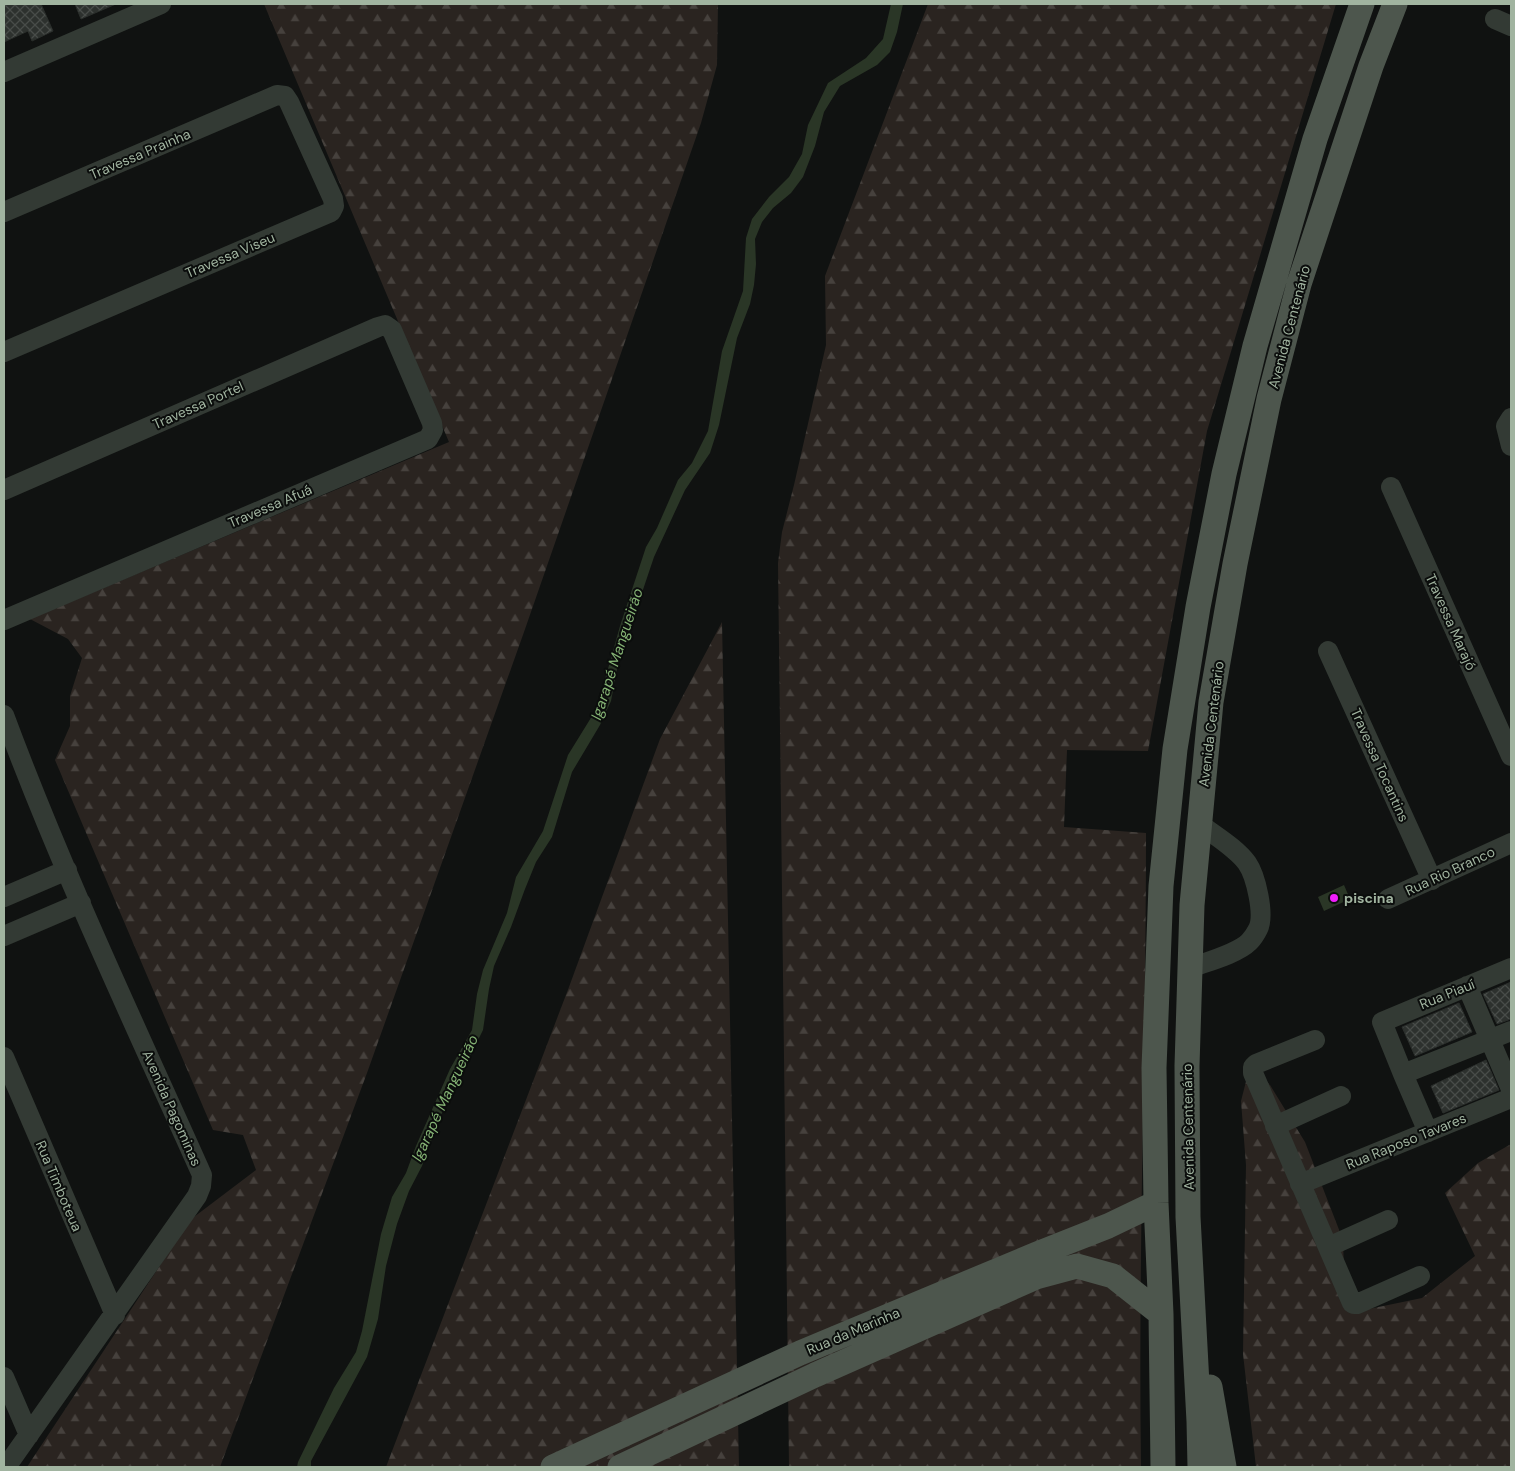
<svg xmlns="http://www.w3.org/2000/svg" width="1515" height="1471" font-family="'DM Sans',sans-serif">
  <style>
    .forest { fill: url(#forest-firs) }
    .water { fill: #2a3626 }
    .building { fill: url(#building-cross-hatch); stroke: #2a2e2b }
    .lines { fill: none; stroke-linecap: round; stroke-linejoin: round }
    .minor { stroke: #333a34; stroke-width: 20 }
    .major { stroke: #4d564d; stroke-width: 25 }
    .poi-dot { fill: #f01efc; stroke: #0b0d0c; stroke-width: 2 }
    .labels { text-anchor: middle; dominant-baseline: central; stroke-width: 4; stroke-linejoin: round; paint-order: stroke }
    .street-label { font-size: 14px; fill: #a1b4a0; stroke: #0b0d0c }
    .poi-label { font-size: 14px; font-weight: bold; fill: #a1b4a0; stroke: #0b0d0c; text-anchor: start }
    .water-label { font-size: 15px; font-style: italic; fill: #84b274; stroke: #0b0d0c }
  </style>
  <defs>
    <pattern id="forest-firs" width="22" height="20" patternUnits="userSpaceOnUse" patternTransform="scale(1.25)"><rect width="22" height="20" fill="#2a2420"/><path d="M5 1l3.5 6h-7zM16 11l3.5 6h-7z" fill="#46413d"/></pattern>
    <pattern id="building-cross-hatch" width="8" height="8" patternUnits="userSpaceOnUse" patternTransform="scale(1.25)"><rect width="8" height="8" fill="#2d312e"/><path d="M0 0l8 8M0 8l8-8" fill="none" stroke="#484c49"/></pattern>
  </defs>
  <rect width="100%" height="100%" fill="#101211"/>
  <path class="forest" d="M264,4h454l-1,61 -16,58 -177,509 -157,441 -147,394h-193l163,-247 66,-50 -13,-35 -30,-5 -158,-370 15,-34v-30l12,-38 -14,-19 -38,-20 419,-177z
    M928,4h408l-129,427 -59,320 -81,-1 -3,77 82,6c0,211 -8,423 -5,634h-352l-11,-904 4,-31 12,-47 32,-140 -1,-69z
    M722,622l17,845h-353l183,-480 91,-248z
    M1250,1066l20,19 35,57 38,98 1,31 20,39 58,-12 53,-42 -30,-63 33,-30 33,-19v323h-255l-13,-113 3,-189 -5,-64z"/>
  <path class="water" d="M891,4h12l-6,28 -7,20 -13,13 -37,21 -16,26 -9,34 -12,31 -12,16 -18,15 -11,14 -7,17 1,25 -2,21 -4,19 -13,34 -18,87 -9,28 -25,37 -31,67 -36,107 -7,37 -11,24 -28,47 -20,65 -16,25 -11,27 -14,38 -17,39 -5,23 -6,41 -44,89 -17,47 -13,25 -12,33 -11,42 -8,53 -11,38 -56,104v6h-14l1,-5 36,-74 22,-36 6,-21 19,-97 11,-37 14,-24 10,-27 34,-77 22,-39 5,-36 6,-24 24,-57 9,-36 27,-46 25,-76 29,-47 23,-82 26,-79 11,-19 21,-48 14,-17 16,-32 14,-80 21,-60 3,-53 6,-19 17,-22 20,-20 13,-23 6,-29 20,-42 38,-25 17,-19z
    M1344,885l6,14 -26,12 -6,-14z"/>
  <path class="building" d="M4,4h37l12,27 -21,10 -4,-10 -24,11z
    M75,4h41l-35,15z
    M1511,982v37l-14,5 -14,-30z
    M1459,1003l13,29 -57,24 -13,-29z
    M1486,1060l13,30 -56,23 -12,-27z"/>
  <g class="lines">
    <path class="minor" d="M1495,19l16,7
      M4,72l157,-68
      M4,212l273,-117 8,1 4,6 44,97 1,7 -3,6 -327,140
      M1511,418l-5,8 5,20
      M1391,487l120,269
      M4,490l374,-163 7,-2 7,5 40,93 1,7 -5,9 -424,181
      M1328,651l104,229
      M4,715c58,156 130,308 198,460l-1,11 -4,10 -191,271
      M4,897l63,-27
      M1388,899l123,-56
      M4,936l77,-33
      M1190,968c16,-6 47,-14 59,-26 3,-3 7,-9 9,-13 7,-14 -2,-53 -11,-66 -12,-16 -32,-27 -47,-39
      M1467,986l44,103
      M1315,1040l-59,24 -3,3v6l99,230 2,1h3l63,-28
      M4,1057l111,258
      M1403,1074l108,-43
      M1275,1126l66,-30
      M1428,1132l-25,-58 -21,-52 129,-54
      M1300,1184l211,-86
      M1328,1247l60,-27
      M4,1377l25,58"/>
    <path class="major" d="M1210,1387l14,80
      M553,1467l247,-114 237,-99 71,-28 48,-23
      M620,1467l195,-92 221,-98 41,-11 36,10 48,38
      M1163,1467l-2,-153 -5,-111 -2,-135 7,-182 14,-137 23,-142 26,-133 31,-128 60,-207 47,-135
      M1200,1467l-1,-46 -11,-204 -1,-151 5,-161 19,-203 24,-138 34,-165 30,-115 72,-218 24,-62"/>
  </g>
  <circle class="poi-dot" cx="1334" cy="898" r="5"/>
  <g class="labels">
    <g class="street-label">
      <text transform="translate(140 154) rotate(-23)">Travessa Prainha</text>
      <text transform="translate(230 255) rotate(-23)">Travessa Viseu</text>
      <text transform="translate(1289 327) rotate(-75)">Avenida Centenário</text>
      <text transform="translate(198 405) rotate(-24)">Travessa Portel</text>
      <text transform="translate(270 506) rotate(-23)">Travessa Afuá</text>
      <text transform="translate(1451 622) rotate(66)">Travessa Marajó</text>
      <text transform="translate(1211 724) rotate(-83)">Avenida Centenário</text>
      <text transform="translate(1380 765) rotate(66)">Travessa Tocantins</text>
      <text transform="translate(1450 871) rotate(-25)">Rua Rio Branco</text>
      <text transform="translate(1447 994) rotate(-22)">Rua Piauí</text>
      <text transform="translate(172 1108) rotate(66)">Avenida Pagominas</text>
      <text transform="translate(1188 1127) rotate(-91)">Avenida Centenário</text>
      <text transform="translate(1406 1141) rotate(-22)">Rua Raposo Tavares</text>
      <text transform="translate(59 1186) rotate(67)">Rua Timboteua</text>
      <text transform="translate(853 1331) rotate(-23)">Rua da Marinha</text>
    </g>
    <g class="poi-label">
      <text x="1344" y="898">piscina</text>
    </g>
    <g class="water-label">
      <text transform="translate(617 654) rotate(-72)">Igarapé Mangueirão</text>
      <text transform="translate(445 1098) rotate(-65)">Igarapé Mangueirão</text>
    </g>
  </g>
  <rect width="1515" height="1471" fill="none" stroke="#a1b4a0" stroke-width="10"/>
</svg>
